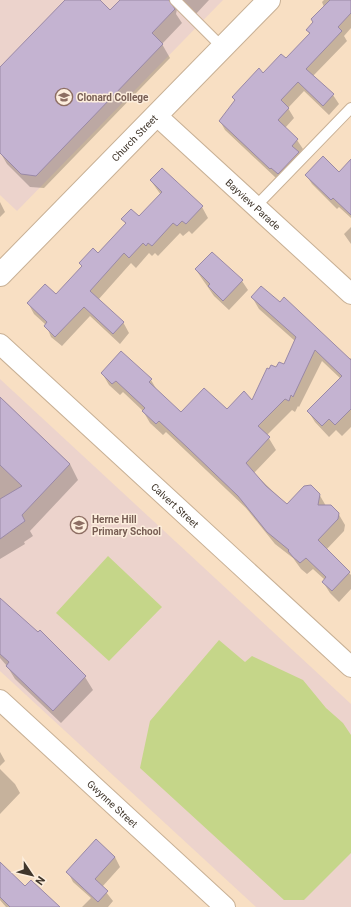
<svg xmlns="http://www.w3.org/2000/svg" width="351" height="907" font-family="Roboto,sans-serif">
  <style>
    .education { fill: #ecd3cc }
    .green { fill: #c5d689 }
    .shadow { fill: #0003 }
    .building { fill: #c4b3d1; stroke: #9a89a6 }
    .lines { fill: none; stroke-linecap: round; stroke-linejoin: round }
    .lane-casing { stroke: #c8b095; stroke-width: 12 }
    .street-casing { stroke: #c8b095; stroke-width: 22 }
    .secondary-casing { stroke: #c8b095; stroke-width: 24 }
    .lane { stroke: #fff; stroke-width: 10 }
    .street { stroke: #fff; stroke-width: 20 }
    .secondary { stroke: #fff; stroke-width: 22 }
    .labels { text-anchor: middle; dominant-baseline: central; stroke-width: 3; stroke-linejoin: round; paint-order: stroke }
    .education-label { font-size: 10px; font-weight: bold; fill: #785e54; stroke: #fdeedd; text-anchor: start }
    .street-label { font-size: 10px; fill: #40362b; stroke: #fdeedd }
  </style>
  <rect width="100%" height="100%" fill="#f8dfc3"/>
  <path class="education" d="M0,0h223l-206,211 -17,-16z
    M0,379l351,325v203h-95l-256,-236z"/>
  <path class="green" d="M108,556l54,51 -53,54 -53,-48z
    M219,640l26,22 7,-6 51,24 23,28 17,15 8,12v118l-47,47h-20l-144,-132 10,-47z"/>
  <path class="shadow" d="M67,0h32l11,11 11,-11h88l-14,15 -18,-6 -1,5 6,9 -20,21 8,14 -126,130 -14,-1 -23,-23 -7,-12v-84z
    M324,0h27v28l-7,8 3,5 -34,35 20,19 6,9 -10,11 -25,-24 -16,17 6,10 -9,10 12,12 6,9 -4,5 5,8 -20,21 -7,-6 -1,1 -51,-48 -5,-9 15,-19 -2,-5 31,-23 22,-14 24,-25 -3,-5 17,-23 -2,-5z
    M162,169l40,38 6,11 -16,16 -3,-3 -6,5 -3,-3 -22,23 -3,-3 -3,3 -3,-3 -13,15 -5,-5 -33,37 25,22 6,11 -9,11 -30,-28 -28,30 -11,-9 -5,-12 -12,-11 -6,-11 28,-8 70,-70 -3,-6 16,-1 22,-23 -10,-14z
    M351,170v48l-12,-11 -2,2 -25,-25 -6,-9 33,-2z
    M0,202l5,10 -5,5z
    M351,227v17l-7,-10z
    M196,270l46,11 6,9 -19,20 -15,-14z
    M252,297l97,62 2,-1v69l-9,9 -6,-6 -7,7 -14,-15 -7,-11 33,-32 -19,-18 -23,46 -1,-1 -3,6 -3,-2 -25,25 9,15 -22,23 33,32 32,-11 7,12 12,7 7,12 -1,6 -18,19 25,25v14l-12,13 -9,-9 -7,-11 2,-2 -12,-11 -6,5 -6,-5 -8,-11 -18,-14 -29,-36 -80,-76 -3,3 -13,-12 -7,-12 -20,-19 -3,3 -11,-10 -7,-12 49,7 7,12 23,21 46,-2 25,-10 25,-32 7,-4 11,-24 -36,-32z
    M0,397l70,67 8,16 -48,51 3,5 -9,6 1,2 -25,15z
    M0,600l38,33 2,-1 45,45 8,13 -32,33 -46,-44 -8,-13 -7,-8z
    M0,752l5,9 -5,5z
    M0,769l15,15 5,9 -20,21z
    M96,840l19,17 5,10 -18,20 11,14 -5,6h-26l9,-9 -18,-16 -5,-10z
    M0,862l25,26 34,19h-53l-6,-7z"/>
  <path class="building" d="M65,0h35l10,10 10,-10h49l6,9 -23,24 11,11 -127,132 -15,-2 -21,-21v-86z
    M330,0h21v13l-13,14 4,4 -36,38 28,25 -11,12 -25,-24 -17,18 8,8 -11,12 20,19 -6,7 7,6 -21,22 -7,-6 -1,1 -51,-48 16,-21 -3,-3 27,-29 4,5 18,-19 5,4 24,-25 -4,-3 7,-8 -2,-3z
    M323,156l16,16 12,-13v56l-18,-17 -2,2 -26,-25z
    M162,168l41,38 -17,18 -4,-3 -5,5 -4,-3 -21,23 -4,-3 -2,3 -3,-3 -14,15 -5,-5 -34,38 34,31 -11,12 -29,-27 -29,30 -11,-11 3,-4 -20,-19 18,-19 11,10 26,-28 -3,-3 14,-15 5,5 28,-30 -5,-4 10,-10 8,7 23,-24 -12,-12z
    M212,252l31,28 -20,21 -15,-15 2,-2 -15,-15z
    M261,286l19,16 4,-5 67,63v49l-16,16 -6,-6 -7,7 -15,-15 35,-35 -27,-26 -22,47 -2,-2 -2,6 -4,-2 -27,27 12,11 -24,26 20,23 21,18 17,-18 7,-1 9,9 -2,11h13l8,8 -1,6 -20,21 32,32 -18,19 -10,-9 4,-5 -20,-19 -6,5 -7,-6 -5,-6 1,-1 -22,-18 -29,-36 -50,-48 -29,-27 -3,3 -14,-13 3,-3 -29,-27 -4,3 -11,-11 20,-22 31,28 -3,3 32,30 23,-24 23,21 17,-18 8,9 15,-32 2,1 2,-4 5,2 3,-5 5,2 12,-27 -45,-40z
    M0,397l70,67 -48,51 3,6 -25,18v-40l22,-13 -22,-21z
    M0,598l38,34 2,-2 46,46 -33,35 -47,-45 3,-4 -9,-8z
    M96,839l19,18 -20,22 13,12 -10,11 -32,-30z
    M0,862l25,24 6,-6 29,27h-50l-10,-10z"/>
  <g class="lines">
    <defs>
      <path id="lane" d="M175,0l47,47
        M256,206l95,-98"/>
      <g id="street">
        <path id="s1" d="M156,115l195,179"/>
        <path id="s2" d="M0,344l351,323"/>
        <path id="s3" d="M0,700l225,207"/>
      </g>
      <g id="secondary">
        <path id="s4" d="M0,275l269,-275"/>
      </g>
    </defs>
    <use href="#lane" class="lane-casing"/>
    <use href="#street" class="street-casing"/>
    <use href="#secondary" class="secondary-casing"/>
    <use href="#lane" class="lane"/>
    <use href="#street" class="street"/>
    <use href="#secondary" class="secondary"/>
  </g>
  <defs>
    <symbol id="school-ring" viewBox="-11 -11 22 22"><circle r="9.5" fill="#fdeedd" stroke="#8d6e63" stroke-width="1.5"/><path d="M0-5L7-2L0 1L-7-2ZM-4 1L0 2.5L4 1V4Q0 6-4 4Z" fill="#8d6e63"/></symbol>
  </defs>
  <g fill-rule="evenodd">
    <use href="#school-ring" x="54" y="87" width="20" height="20"/>
    <use href="#school-ring" x="69" y="515" width="20" height="20"/>
  </g>
  <g class="labels">
    <g class="education-label">
      <text x="77" y="97">Clonard College</text>
      <text x="92" y="519">Herne Hill<tspan x="92" dy="12">Primary School</tspan></text>
    </g>
    <g class="street-label">
      <text stroke="none"><textPath href="#s4" startOffset="192">Church Street</textPath></text>
      <text stroke="none"><textPath href="#s1" startOffset="132">Bayview Parade</textPath></text>
      <text stroke="none"><textPath href="#s2" startOffset="238">Calvert Street</textPath></text>
      <text stroke="none"><textPath href="#s3" startOffset="153">Gwynne Street</textPath></text>
    </g>
  </g>
  <g transform="translate(32 875) rotate(125)" stroke="#fdeedd" stroke-width="3" paint-order="stroke">
  <path d="M0-3L7 15L0 10L-7 15Z" fill="#40362b"/>
  <text y="-6" font-size="11" font-weight="bold" text-anchor="middle" fill="#40362b">N</text>
  </g>
</svg>
